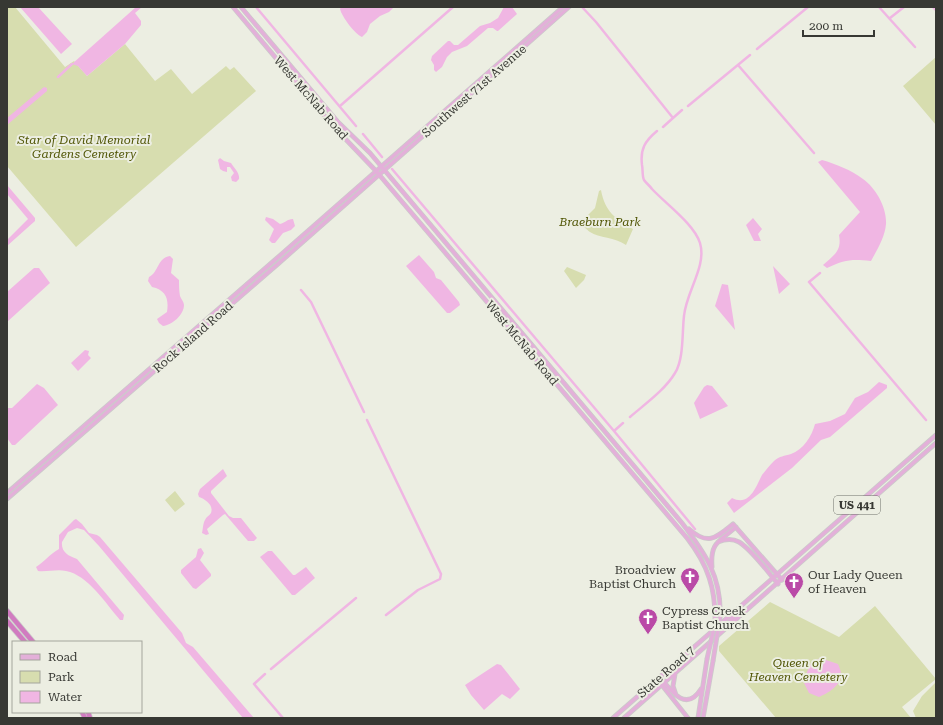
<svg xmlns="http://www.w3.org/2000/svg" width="943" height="725" font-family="'Roboto Serif',serif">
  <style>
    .green { fill: #d7ddaf }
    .water { fill: #f0b6e3 }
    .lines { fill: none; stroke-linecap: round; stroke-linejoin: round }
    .canal { stroke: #f0b6e3; stroke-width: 2.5 }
    .major-casing { stroke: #cbcbca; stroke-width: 5 }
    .highway-casing { stroke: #cbcbca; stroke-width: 6 }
    .major { stroke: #e3b0d9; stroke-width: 3.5 }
    .highway { stroke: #d17bc0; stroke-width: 4.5 }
    .major-bridge-casing { stroke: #cbcbca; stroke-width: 5; stroke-linecap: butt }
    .major-bridge { stroke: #e3b0d9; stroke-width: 3.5 }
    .labels { text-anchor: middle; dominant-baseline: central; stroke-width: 4; stroke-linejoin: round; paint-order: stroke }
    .shield { fill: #eceee2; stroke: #6d6f68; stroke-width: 1 }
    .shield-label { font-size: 11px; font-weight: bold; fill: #373833 }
    .street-label { font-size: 12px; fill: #373833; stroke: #eceee2 }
    .park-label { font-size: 12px; font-style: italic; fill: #515606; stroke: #eceee2 }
    .poi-label { font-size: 12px; fill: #373833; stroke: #eceee2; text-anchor: start }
  </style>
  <rect width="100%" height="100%" fill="#eceee2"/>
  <path class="green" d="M7,7h8l50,60 9,-6 13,15 38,-32 30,37 16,-12 21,25 34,-28 4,4 4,-3 22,24 -180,156 -69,-81z
    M936,57v68l-33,-39z
    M601,190c4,22 14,28 32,39l-7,16c-11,-8 -27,-7 -36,-13 -4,-3 -6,-6 -11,-8l16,-16 4,-17z
    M567,267l19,8 -2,5 -8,8 -12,-17z
    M175,491l10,13 -10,8 -10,-12z
    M770,602l69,35 36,-31 61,73 -34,28 9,11h-135l-57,-67v-5z
    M936,682v36h-20l-3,-7 9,-15z"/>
  <path class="water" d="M20,7h18l34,37 -11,10z
    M136,7h6l-7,6 6,8v4l-16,19 -38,32 -9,-10 -6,-2z
    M341,7h53l-5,5 -9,4 -10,8 -3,8 -5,5c-7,-3 -20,-20 -22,-28z
    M504,7h8l5,7 -19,17h-1l-4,-3h-5l-21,18 -15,6 -5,5 -5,10 -6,5 -2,-2v-5l-3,-5 1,-4 16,-15h2l4,4h4l22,-19 10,-3 8,-5z
    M44,87l3,1v3l-40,34v-7z
    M220,158l4,3 7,2c3,5 9,10 8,16l-3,3 -4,-1 -1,-4 3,-4 -4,-6h-3v5l-4,-1 -3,-2 -2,-9z
    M822,160c14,4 29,10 41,19 13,9 24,29 23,45 -1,13 -9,26 -15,37 -21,-2 -26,-1 -44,7l-4,-3c11,-10 19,-14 16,-30l21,-23 -42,-50z
    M7,185l28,33v3l-28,25v-6l21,-21 -21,-25z
    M266,217l7,2 7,5c5,-1 7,-5 13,-5l2,7 -4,4 -8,3 -8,10h-3l-3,-3 5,-11 -9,-9z
    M753,218l9,11 -4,5 3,7h-7l-8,-16z
    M419,255l15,17 2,6 5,2 18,22 1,3 -10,8h-3l-41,-47z
    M170,256l3,3 -2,14 8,7c0,5 0,11 1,16 1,3 4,6 4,9 0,10 -12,20 -21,21l-4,-3 -2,-4 10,-7c2,-13 -1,-22 -15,-25l-4,-6 1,-4c10,-5 8,-19 21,-21z
    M773,266l17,18 -11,10z
    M34,268h5l11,15 -43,39v-30z
    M722,284l6,1 7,45 -20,-24z
    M85,350l4,1 -1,4 3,3 -13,13 -7,-8z
    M879,382l8,3v3l-57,49 -9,3 -29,28 -58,45 -7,-10 5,-5c18,9 24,-12 30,-23 3,-4 8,-10 12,-14 6,-5 10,-5 17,-7 12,-4 21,-18 24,-30l15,-3 15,-7 10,-16 13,-6z
    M37,384l7,4 14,17 -43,40h-3l-5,-7v-30h5z
    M707,385l5,1 16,20 -28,13 -6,-16 10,-16z
    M223,469l4,7 -16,15v2l18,23 4,2h8l16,20 -3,3h-6l-23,-27 -2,1 -16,14 2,5 -3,1 -4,-2c1,-4 1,-10 3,-13 1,-3 4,-4 6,-7 3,-8 -6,-14 -12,-16l-1,-3 2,-5z
    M76,519l6,5 7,9 8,2 3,2 82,96 4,10 7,4 61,71h-11l-144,-172 -15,-16 -7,-2 -9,4 -6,10c-1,10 6,14 15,17l47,56 -1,5h-3c-14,-16 -32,-45 -54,-49 -9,-2 -19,1 -28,0l-2,-4c8,-5 14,-13 23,-18v-14l15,-15z
    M201,548l3,5 -4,7 11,14v2l-15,13 -3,-1 -12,-15v-3l15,-13 2,-8z
    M268,551h4l21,24h2l11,-8 9,11 -20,17h-3l-32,-38z
    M820,658l18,6c1,2 3,7 3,10 0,12 -13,19 -22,23l-10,-4 -6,-12 8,-18z
    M497,664l4,1 19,24 -10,10 -8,-5 -18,16 -13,-15 -6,-10z"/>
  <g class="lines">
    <path class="canal" d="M256,7l100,119
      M582,7l14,15 77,96 -10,9
      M879,7l36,40
      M933,7l3,3
      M890,18l14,-11
      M757,49l51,-42
      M738,65l76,88
      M58,77l14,-13
      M340,106l113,-99
      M688,106l62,-51
      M673,118l9,-8
      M363,134l19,23
      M392,169l222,262 81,98
      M820,273l-11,9 117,138
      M301,290l10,12 53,110
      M630,417c15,-13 35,-27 45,-44 9,-14 7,-41 9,-57 2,-24 23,-50 16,-73 -6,-19 -34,-39 -48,-54 -2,-3 -6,-6 -8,-9 -2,-4 -1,-11 -2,-15 -2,-16 3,-24 15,-34
      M367,420l74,154 -1,5 -22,11 -32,25
      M614,431l9,-8
      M271,669l85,-71
      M265,674l-11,10 29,34"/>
    <defs>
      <path id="major" d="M233,7l100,119 43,45 311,367c21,27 29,51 28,85
        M241,7l97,115 32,31 312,370c23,30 40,54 38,94
        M7,493l269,-234 287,-252
        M7,499l272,-236 290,-256
        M689,529c19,17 27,9 44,-5l49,56
        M718,542c7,-3 14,-4 21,0 12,7 29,30 39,42
        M712,567c-2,-25 7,-25 24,-40
        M729,626l1,-5 7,-9
        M675,674l-2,12 3,9
        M660,677c11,14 26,36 41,12
        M657,679l31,39
        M613,718l323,-283
        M624,718l312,-275
        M698,718l9,-59
        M703,718l10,-57"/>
      <path id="highway" d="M7,611l26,31
        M7,621l18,21
        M82,712l3,6
        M88,712l2,6"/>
    </defs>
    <use href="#major" class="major-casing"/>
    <use href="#highway" class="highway-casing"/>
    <use href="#major" class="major"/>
    <use href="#highway" class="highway"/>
    <defs>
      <path id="major-bridge" d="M707,659l8,-36
        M713,661l7,-44"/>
    </defs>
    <use href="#major-bridge" class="major-bridge-casing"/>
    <use href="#major-bridge" class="major-bridge"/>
  </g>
  <defs>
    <symbol id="church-pin" viewBox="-11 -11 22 30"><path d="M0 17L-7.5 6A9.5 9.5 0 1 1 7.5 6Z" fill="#ba4aa7" stroke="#eceee2"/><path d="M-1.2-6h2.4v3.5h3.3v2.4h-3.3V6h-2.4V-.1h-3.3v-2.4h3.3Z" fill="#fff"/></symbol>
  </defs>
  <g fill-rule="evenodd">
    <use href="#church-pin" x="679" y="566" width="22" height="30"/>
    <use href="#church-pin" x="783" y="571" width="22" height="30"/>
    <use href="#church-pin" x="637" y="607" width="22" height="30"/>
  </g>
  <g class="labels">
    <rect class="shield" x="834" y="496" width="46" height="18" rx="3"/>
    <g class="shield-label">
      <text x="857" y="505">US 441</text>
    </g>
    <g class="street-label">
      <text transform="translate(474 91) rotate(-41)">Southwest 71st Avenue</text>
      <text transform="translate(311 98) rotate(49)">West McNab Road</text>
      <text transform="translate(193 337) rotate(-41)">Rock Island Road</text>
      <text transform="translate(522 343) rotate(50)">West McNab Road</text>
      <text transform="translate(666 672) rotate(-41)">State Road 7</text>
    </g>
    <g class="park-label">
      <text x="84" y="140">Star of David Memorial<tspan x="84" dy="14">Gardens Cemetery</tspan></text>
      <text x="600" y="222">Braeburn Park</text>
      <text x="798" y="663">Queen of<tspan x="798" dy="14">Heaven Cemetery</tspan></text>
    </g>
    <g class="poi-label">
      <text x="676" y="570" text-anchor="end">Broadview<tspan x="676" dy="14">Baptist Church</tspan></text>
      <text x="808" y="575">Our Lady Queen<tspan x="808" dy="14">of Heaven</tspan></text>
      <text x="662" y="611">Cypress Creek<tspan x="662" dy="14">Baptist Church</tspan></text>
    </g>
  </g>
  <rect width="943" height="725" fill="none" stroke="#373833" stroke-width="16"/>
  <rect x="12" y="641" width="130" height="72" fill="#eceee2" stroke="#a4a59c"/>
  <rect x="20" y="654" width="20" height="6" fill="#e3b0d9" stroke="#a4a59c"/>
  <text x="48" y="661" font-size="12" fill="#373833">Road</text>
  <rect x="20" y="671" width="20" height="12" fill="#d7ddaf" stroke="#a4a59c"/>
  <text x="48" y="681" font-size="12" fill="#373833">Park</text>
  <rect x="20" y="691" width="20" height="12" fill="#f0b6e3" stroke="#a4a59c"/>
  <text x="48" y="701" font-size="12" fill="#373833">Water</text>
  <path d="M803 30v6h71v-6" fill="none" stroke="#373833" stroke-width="2"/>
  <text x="809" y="30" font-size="12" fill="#373833" stroke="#eceee2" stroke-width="3" paint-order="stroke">200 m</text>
</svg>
